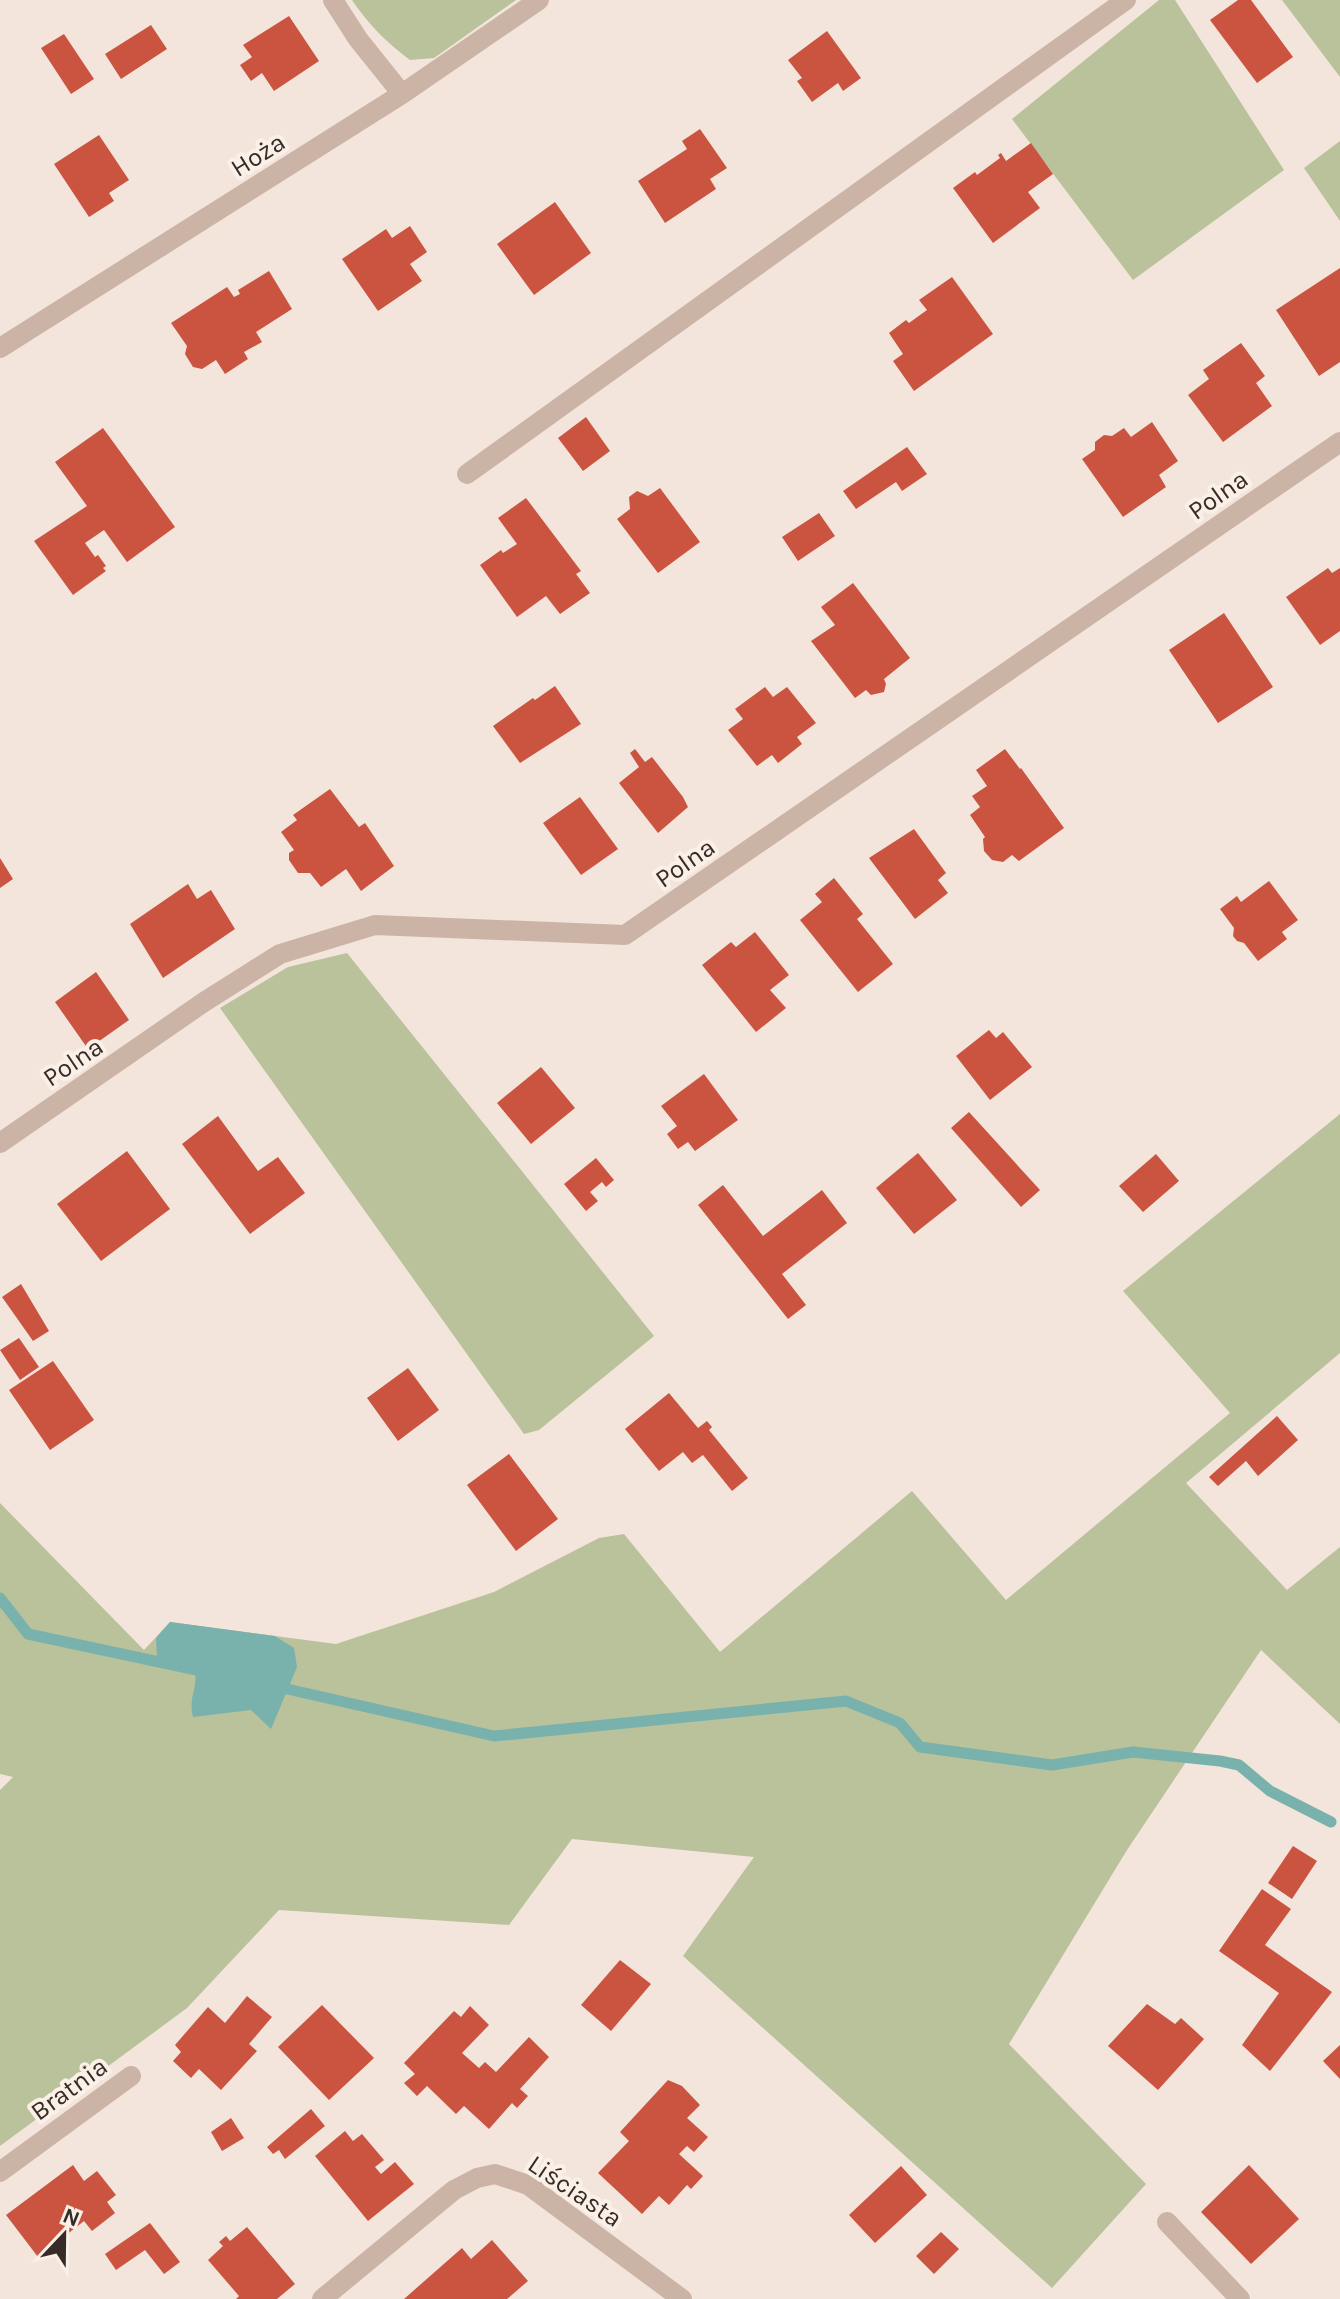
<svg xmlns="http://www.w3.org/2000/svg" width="1340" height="2299" font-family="Karla,sans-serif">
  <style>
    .green { fill: #b9c29a }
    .water { fill: #79b1ad }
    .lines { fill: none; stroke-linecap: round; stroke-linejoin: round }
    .stream { stroke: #79b1ad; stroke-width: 11 }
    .building { fill: #cb5441 }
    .minor { stroke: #cbb3a6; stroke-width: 20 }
    .labels { text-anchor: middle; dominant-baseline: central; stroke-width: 8; stroke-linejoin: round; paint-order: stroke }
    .street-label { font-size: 26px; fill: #372b27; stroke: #faf0e8 }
  </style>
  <rect width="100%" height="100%" fill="#f3e5db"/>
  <path class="green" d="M352,0h164l-82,58 -24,2c-23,-17 -42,-36 -58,-60z
    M1159,0h16l109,170 -151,110 -121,-161z
    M1282,0h58v77z
    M1340,141v80l-36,-53z
    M347,953l307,383 -115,94 -15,4 -304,-426 68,-41z
    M1340,1114v239l-154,130 101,107 53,-43v177l-79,-74 -134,200 -118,194 137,140 -94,104 -369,-332 71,-99 -182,-18 -63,86 -230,-15 -92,98 -187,138v-356l13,-13 -13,-3v-271l144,147 26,-28 166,22 158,-52 105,-54 25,-4 96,118 192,-161 94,109 224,-187 -107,-122z"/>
  <path class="water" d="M170,1622l105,14 19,12 3,19 -26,62 -20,-19 -58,7c-5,-21 5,-27 2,-48l-38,-12 -1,-19z"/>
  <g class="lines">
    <path class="stream" d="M0,1598l28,36 178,38
      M274,1686l220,50 352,-35 54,22 20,24 132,18 81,-13 87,9 19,4 31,26 61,31"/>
  </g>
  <path class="building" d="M1238,0h13l42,57 -36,26 -47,-63z
    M289,16l30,45 -45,30 -12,-18 -11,8 -11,-16 12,-8 -9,-12z
    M151,25l16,24 -46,30 -16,-25z
    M827,31l34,47 -18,13 -5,-8 -26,19 -15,-21 5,-3 -14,-18z
    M64,34l30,45 -23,15 -30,-46z
    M700,129l27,39 -17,11 6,10 -51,34 -27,-42 49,-32 -5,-8z
    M99,135l30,45 -20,13 5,8 -25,16 -35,-53z
    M1031,143l22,31 -25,18 12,16 -47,35 -40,-55 22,-16 2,3 23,-17 -2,-3 3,-2 5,8z
    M555,202l36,51 -57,42 -37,-51z
    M410,226l17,26 -17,12 12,17 -44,30 -36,-52 44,-30 6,9z
    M1340,268v94l-21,14 -43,-66z
    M269,271l23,38 -36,23 6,10 -18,10 4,7 -23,15 -9,-14 -14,9 -9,-2 -8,-13 2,-8 -16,-23 56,-36 7,10 6,-3 -2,-4z
    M952,277l41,57 -79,57 -21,-30 10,-7 -14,-21 17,-13 3,3 18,-13 -8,-10z
    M1241,343l24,33 -9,7 16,23 -49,36 -35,-47 21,-16 -6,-9z
    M586,417l24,34 -27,20 -25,-33z
    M1152,422l26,39 -19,14 7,12 -43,30 -41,-58 13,-9v-8l9,-7 8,1 12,-8 7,9z
    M103,428l72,99 -48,35 -23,-32 -19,13 10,14 3,-2 8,11 -3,2 3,3 -33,24 -39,-54 53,-35 -32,-44z
    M907,447l20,27 -25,17 -6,-9 -40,27 -13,-18z
    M660,488l40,54 -42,31 -41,-54 13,-10 -1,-12 8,-6 11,5z
    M526,498l55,73 -5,3 14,19 -30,21 -14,-18 -29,21 -37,-52 21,-15 2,3 14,-9 -19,-26z
    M819,513l16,23 -37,25 -16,-24z
    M1328,568l4,5 8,-5v63l-20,14 -34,-48z
    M853,583l57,75 -26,21 2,5 -2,8 -13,3 -5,-5 -11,8 -44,-57 24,-16 -14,-18z
    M1224,613l49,74 -55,36 -49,-73z
    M555,686l26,38 -61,39 -27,-37 40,-28 2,2z
    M765,687l8,10 14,-10 29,36 -19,14 5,7 -24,19 -6,-8 -15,11 -29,-36 15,-11 -8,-10z
    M635,749l10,13 7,-5 31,40 5,10 -30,26 -39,-50 20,-16 -9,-14z
    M1005,749l15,20 1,-1 43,60 -45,33 -7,-6 -9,7 -11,-2 -8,-9 -1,-12 2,-2 -15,-22 10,-8 -8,-11 15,-10 -11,-16z
    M330,789l29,38 6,-4 29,43 -33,25 -15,-22 -25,18 -11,-14h-12l-9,-13v-7l5,-3 -13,-18 16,-12 -4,-5z
    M580,797l38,52 -37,26 -38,-52z
    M914,829l32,44 -8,7 10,13 -33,26 -46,-61z
    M0,858l13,21 -13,9z
    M834,878l29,36 -6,5 36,45 -35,28 -58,-72 22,-18 -7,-8z
    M1269,881l29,39 -16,12 5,7 -29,22 -14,-18 -7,-2 -4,-5 1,-8 -14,-19 17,-13 4,6z
    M188,884l9,15 14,-9 24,39 -72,49 -33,-54z
    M755,932l34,43 -19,15 16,18 -30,24 -54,-67 29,-23 5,5z
    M96,972l33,48 -41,29 -33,-47z
    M989,1030l7,8 7,-6 29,35 -42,33 -34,-44z
    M541,1067l34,41 -44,36 -34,-41z
    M704,1074l34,46 -43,31 -7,-9 -10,7 -11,-15 10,-8 -16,-20z
    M969,1112l71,78 -19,17 -70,-79z
    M218,1116l40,55 20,-14 27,36 -55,41 -68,-90z
    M127,1151l43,58 -69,52 -44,-57z
    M918,1153l39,47 -43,34 -38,-46z
    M1156,1154l23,27 -36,31 -24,-26z
    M596,1158l18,22 -8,7 -4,-5 -12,10 8,9 -12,10 -22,-27z
    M723,1185l40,51 59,-46 25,33 -65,51 24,31 -18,14 -90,-114z
    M21,1284l28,47 -16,10 -31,-44z
    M19,1338l20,29 -19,13 -20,-30z
    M53,1361l41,59 -44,30 -41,-60z
    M408,1368l31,42 -41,31 -31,-43z
    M669,1393l29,35 9,-7 5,6 -3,3 39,48 -16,13 -29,-36 -11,8 -9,-11 -24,19 -34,-42z
    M1277,1416l21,24 -40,36 -12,-15 -28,25 -9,-9z
    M509,1454l49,65 -42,32 -49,-66z
    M1293,1846l24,15 -25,38 -24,-16z
    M1262,1889l29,20 -26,36 67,47 -62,79 -28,-26 37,-52 -60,-42z
    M620,1960l31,24 -40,47 -30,-26z
    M247,1996l25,21 -23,27 8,7 -36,39 -22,-21 -8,9 -18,-17 8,-9 -6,-7 33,-38 17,16z
    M1147,2004l28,20 6,-6 23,21 -46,51 -50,-44z
    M322,2005l52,53 -45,42 -51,-53z
    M470,2006l19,19 -27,28 17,15 6,-6 11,10 33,-35 20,20 -29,32 8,7 -11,12 -5,-5 -23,26 -25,-23 -8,8 -29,-28 -10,10 -13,-13 11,-9 -11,-11 50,-52 7,6z
    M1340,2045v34l-17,-18z
    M668,2080l14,6 18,19 -13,13 21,19 -14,15 -7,-6 -8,8 24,22 -12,13 -4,-4 -18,20 -10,-9 -17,18 -44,-41 31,-32 -9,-9z
    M311,2109l14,17 -40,33 -6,-9 -6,4 -6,-7z
    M231,2118l13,20 -22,13 -11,-19z
    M345,2131l8,10 9,-7 22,26 -9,7 6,7 14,-12 19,22 -46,37 -53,-65z
    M73,2165l11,16 13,-10 19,24 -9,7 8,11 -23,18 -8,-10 -46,36 -32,-42z
    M1249,2165l50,54 -48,45 -50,-52z
    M901,2166l26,29 -52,48 -26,-28z
    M150,2223l30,39 -16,12 -19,-24 -29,20 -11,-16z
    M247,2227l48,57 -18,15h-41l3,-3 -31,-36 15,-14 -4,-4 7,-6 4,5z
    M941,2232l18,17 -25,25 -18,-18z
    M492,2240l36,41 -21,18h-103l58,-51 9,11z"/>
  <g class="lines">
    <path class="minor" d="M333,0l25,39 44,55
      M0,348l402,-254 137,-94
      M467,474l659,-474
      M0,1143l204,-141 76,-48 95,-29 250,10 715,-493
      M0,2172l131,-96
      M1167,2222l73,77
      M322,2299l132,-109 23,-12 18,-4 33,11 154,114"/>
  </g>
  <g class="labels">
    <g class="street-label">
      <text transform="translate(258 155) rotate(-32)">Hoża</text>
      <text transform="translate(1218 495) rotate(-35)">Polna</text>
      <text transform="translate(685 863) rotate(-35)">Polna</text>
      <text transform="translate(73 1062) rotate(-34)">Polna</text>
      <text transform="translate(69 2089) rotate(-36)">Bratnia</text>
      <text transform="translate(575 2191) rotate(34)">Liściasta</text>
    </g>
  </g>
  <g transform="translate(64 2235) rotate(22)" stroke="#faf0e8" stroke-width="6" paint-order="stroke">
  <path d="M0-6L14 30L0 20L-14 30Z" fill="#372b27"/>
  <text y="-12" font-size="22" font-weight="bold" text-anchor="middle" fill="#372b27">N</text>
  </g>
</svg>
